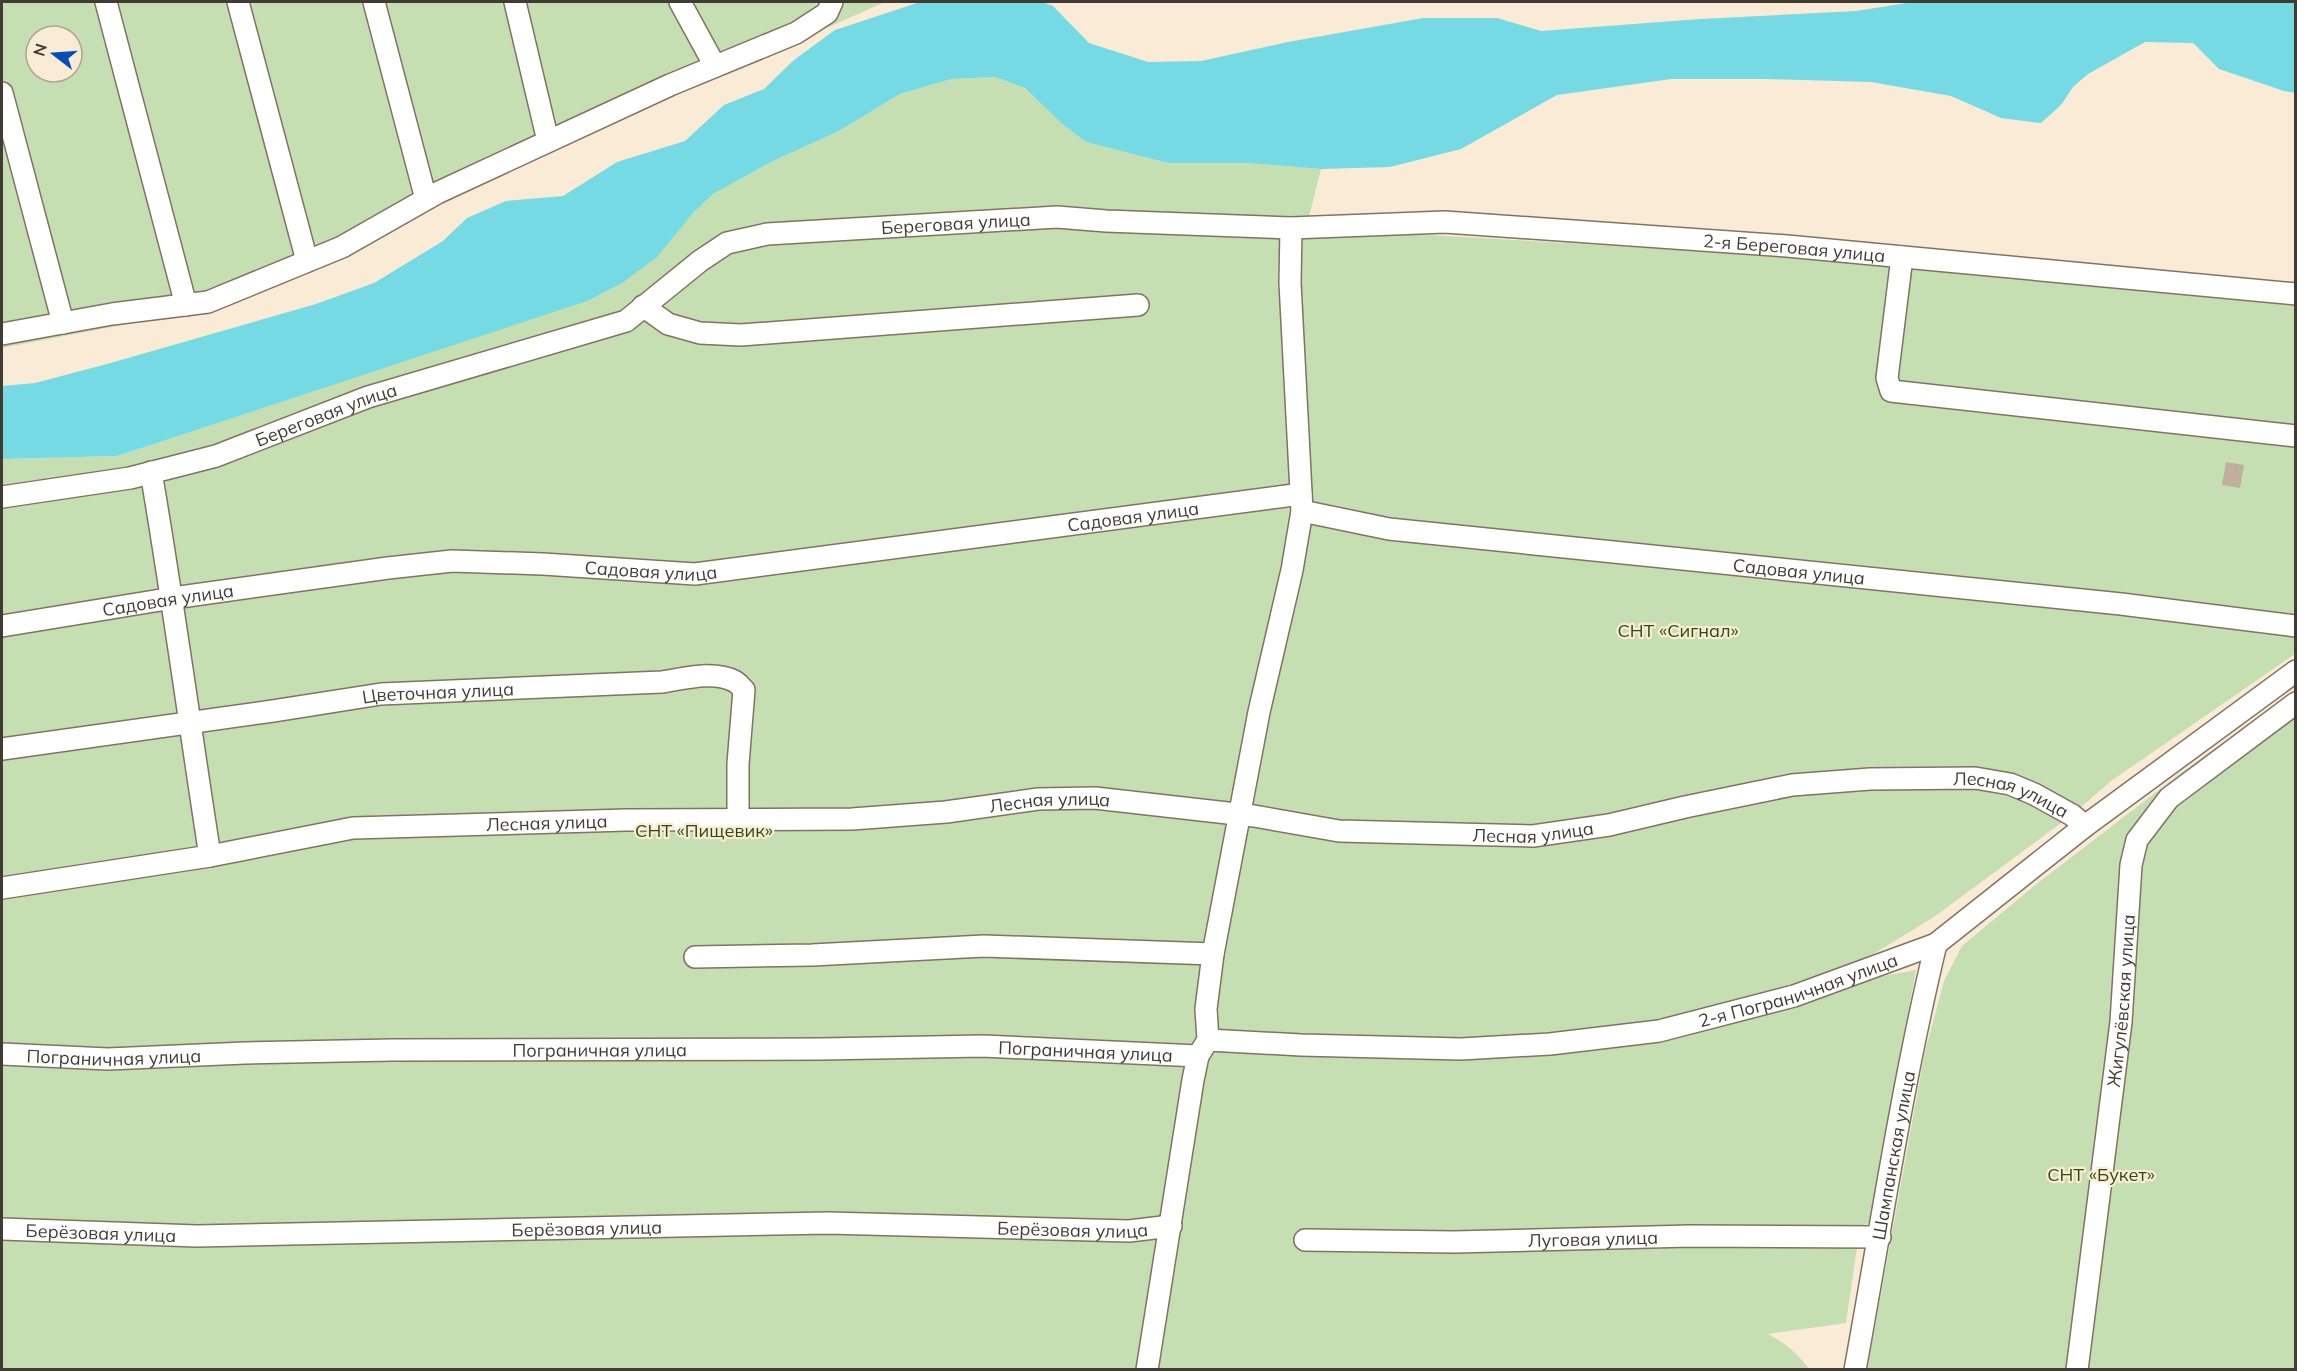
<svg xmlns="http://www.w3.org/2000/svg" width="2297" height="1371" font-family="Mulish,sans-serif">
  <style>
    .green { fill: #c5deb2; fill-rule: evenodd }
    .water { fill: #75dae3 }
    .building { fill: #bfb09d }
    .lines { fill: none; stroke-linecap: round; stroke-linejoin: round }
    .minor-casing { stroke: #817361; stroke-width: 24 }
    .minor { stroke: #fff; stroke-width: 21 }
    .labels { text-anchor: middle; dominant-baseline: central; stroke-width: 4.5; stroke-linejoin: round; paint-order: stroke }
    .street-label { font-size: 18px; fill: #413b33; stroke: #faebd7 }
    .park-label { font-size: 18px; fill: #2d4d07; stroke: #faebd7 }
  </style>
  <rect width="100%" height="100%" fill="#faebd7"/>
  <path class="green" d="M2,2h883l-421,187 -238,116 -224,43zM36,36h36v36h-36z
    M995,77l30,11 36,35 25,19 82,21h79l74,6 -17,68 61,-6 530,32 400,41v350l-184,127 -39,34 -138,102 -64,39 2,22 44,-8 -47,253 -9,3 -14,97 -78,11c16,8 31,21 41,35h-1807v-910l115,-3 318,-106 257,-136 21,-20 60,-33 66,-30 61,-37 51,-15z
    M2295,691v678l-428,1 58,-318 19,-71 18,-35 72,-60 147,-113z"/>
  <path class="water" d="M920,2h122l11,4 36,37 59,19 53,-1 87,-19 135,-24h74l44,13 159,-12 156,-8 57,-9h382v91l-11,-2 -65,-22 -26,-26 -48,-1 -57,32 -15,13 -12,18 -20,18 -40,-5 -50,-22 -80,-14 -106,-3h-94l-114,16 -96,54 -71,18 -69,2 -74,-6h-79l-82,-21 -25,-19 -36,-35 -30,-11 -44,2 -51,15 -61,37 -66,30 -60,33 -21,20 -35,43 -35,26 -35,18 -470,155 -115,3v-73l33,-3 72,-19 209,-60 58,-21 69,-42 24,-23 39,-17 57,-5 54,-34 68,-21 39,-36 40,-16 30,-29 41,-30z"/>
  <path class="building" d="M2226,462l18,3 -4,23 -18,-3z"/>
  <g class="lines">
    <defs>
      <g id="minor">
        <path d="M106,2l80,303"/>
        <path d="M238,2l69,259"/>
        <path d="M374,2l52,197"/>
        <path d="M515,2l33,139"/>
        <path d="M680,2l35,64"/>
        <path d="M2,93l61,230"/>
        <path d="M1902,257l-15,121 4,13 405,45"/>
        <path d="M643,306l25,18 32,9 41,2 397,-30"/>
        <path d="M2,334l110,-20 96,-12 134,-55 95,-54 233,-108 126,-52 31,-20 5,-11"/>
        <path d="M151,472c22,128 39,256 59,384"/>
        <path id="s1" d="M2,497l128,-19 86,-22 152,-59 258,-76 74,-60 27,-18 40,-9 290,-17 49,4 185,7 154,-6 342,24 509,48"/>
        <path id="s2" d="M1302,511l87,18 732,75 175,22"/>
        <path id="s3" d="M2,626l171,-28 215,-30 64,-7 91,3 152,10 606,-80"/>
        <path id="s4" d="M2,749l271,-38 108,-17 281,-12c21,-3 51,-12 72,-1 3,1 7,6 10,9l-6,74v54"/>
        <path id="s5" d="M2,888l208,-32 143,-28 273,-8 226,-1 94,-7 92,-13 57,-1 159,18 85,15 194,5 76,-11 76,-18 107,-22 78,-6 105,-1 35,6 24,10 38,21 13,11"/>
        <path d="M695,957l117,-2 172,-9 229,8"/>
        <path id="s6" d="M1208,1040l93,5 160,4 89,-5 109,-13 135,-35 142,-52 149,-118 211,-155"/>
        <path id="s7" d="M2,1054l106,5 137,-6 147,-3 430,-1 161,-3 215,10"/>
        <path id="s8" d="M2,1229l195,7 631,-13 301,8 42,-5"/>
        <path id="s9" d="M1305,1240l149,2 236,-6 190,1"/>
        <path d="M1147,1370l46,-290 5,-24 10,-16 -2,-31 7,-55 46,-242 33,-142 10,-59 -12,-228 1,-55"/>
        <path id="s10" d="M1855,1370c26,-143 47,-285 81,-426"/>
        <path id="s11" d="M2077,1370l44,-348 10,-157 6,-25 32,-42 127,-95"/>
      </g>
    </defs>
    <use href="#minor" class="minor-casing"/>
    <use href="#minor" class="minor"/>
  </g>
  <g class="labels">
    <g class="street-label">
      <text stroke="none"><textPath href="#s1" startOffset="1008">Береговая улица</textPath></text>
      <text stroke="none"><textPath href="#s1" startOffset="1848">2-я Береговая улица</textPath></text>
      <text stroke="none"><textPath href="#s1" startOffset="336">Береговая улица</textPath></text>
      <text stroke="none"><textPath href="#s3" startOffset="1140">Садовая улица</textPath></text>
      <text stroke="none"><textPath href="#s3" startOffset="654">Садовая улица</textPath></text>
      <text stroke="none"><textPath href="#s2" startOffset="501">Садовая улица</textPath></text>
      <text stroke="none"><textPath href="#s3" startOffset="168">Садовая улица</textPath></text>
      <text stroke="none"><textPath href="#s4" startOffset="440">Цветочная улица</textPath></text>
      <text stroke="none"><textPath href="#s5" startOffset="2026">Лесная улица</textPath></text>
      <text stroke="none"><textPath href="#s5" startOffset="1054">Лесная улица</textPath></text>
      <text stroke="none"><textPath href="#s5" startOffset="550">Лесная улица</textPath></text>
      <text stroke="none"><textPath href="#s5" startOffset="1540">Лесная улица</textPath></text>
      <text stroke="none"><textPath href="#s6" startOffset="597">2-я Пограничная улица</textPath></text>
      <text stroke="none"><textPath href="#s11" startOffset="372">Жигулёвская улица</textPath></text>
      <text stroke="none"><textPath href="#s7" startOffset="598">Пограничная улица</textPath></text>
      <text stroke="none"><textPath href="#s7" startOffset="1084">Пограничная улица</textPath></text>
      <text stroke="none"><textPath href="#s7" startOffset="112">Пограничная улица</textPath></text>
      <text stroke="none"><textPath href="#s10" startOffset="218">Шампанская улица</textPath></text>
      <text stroke="none"><textPath href="#s8" startOffset="1071">Берёзовая улица</textPath></text>
      <text stroke="none"><textPath href="#s8" startOffset="585">Берёзовая улица</textPath></text>
      <text stroke="none"><textPath href="#s8" startOffset="99">Берёзовая улица</textPath></text>
      <text stroke="none"><textPath href="#s9" startOffset="288">Луговая улица</textPath></text>
    </g>
    <g class="park-label">
      <text x="1678" y="630">СНТ «Сигнал»</text>
      <text x="704" y="830">СНТ «Пищевик»</text>
      <text x="2101" y="1174">СНТ «Букет»</text>
    </g>
  </g>
  <rect width="2297" height="1371" fill="none" stroke="#413b33" stroke-width="6"/>
  <g transform="translate(54 54) rotate(287)"><circle r="28" fill="#faebd7" stroke="#b0a595" stroke-width="1.5"/>
  <path d="M0-4.5L10 22L0 15L-10 22Z" fill="#084db7"/>
  <text y="-9" font-size="16" font-weight="bold" text-anchor="middle" fill="#413b33">N</text>
  </g>
</svg>
